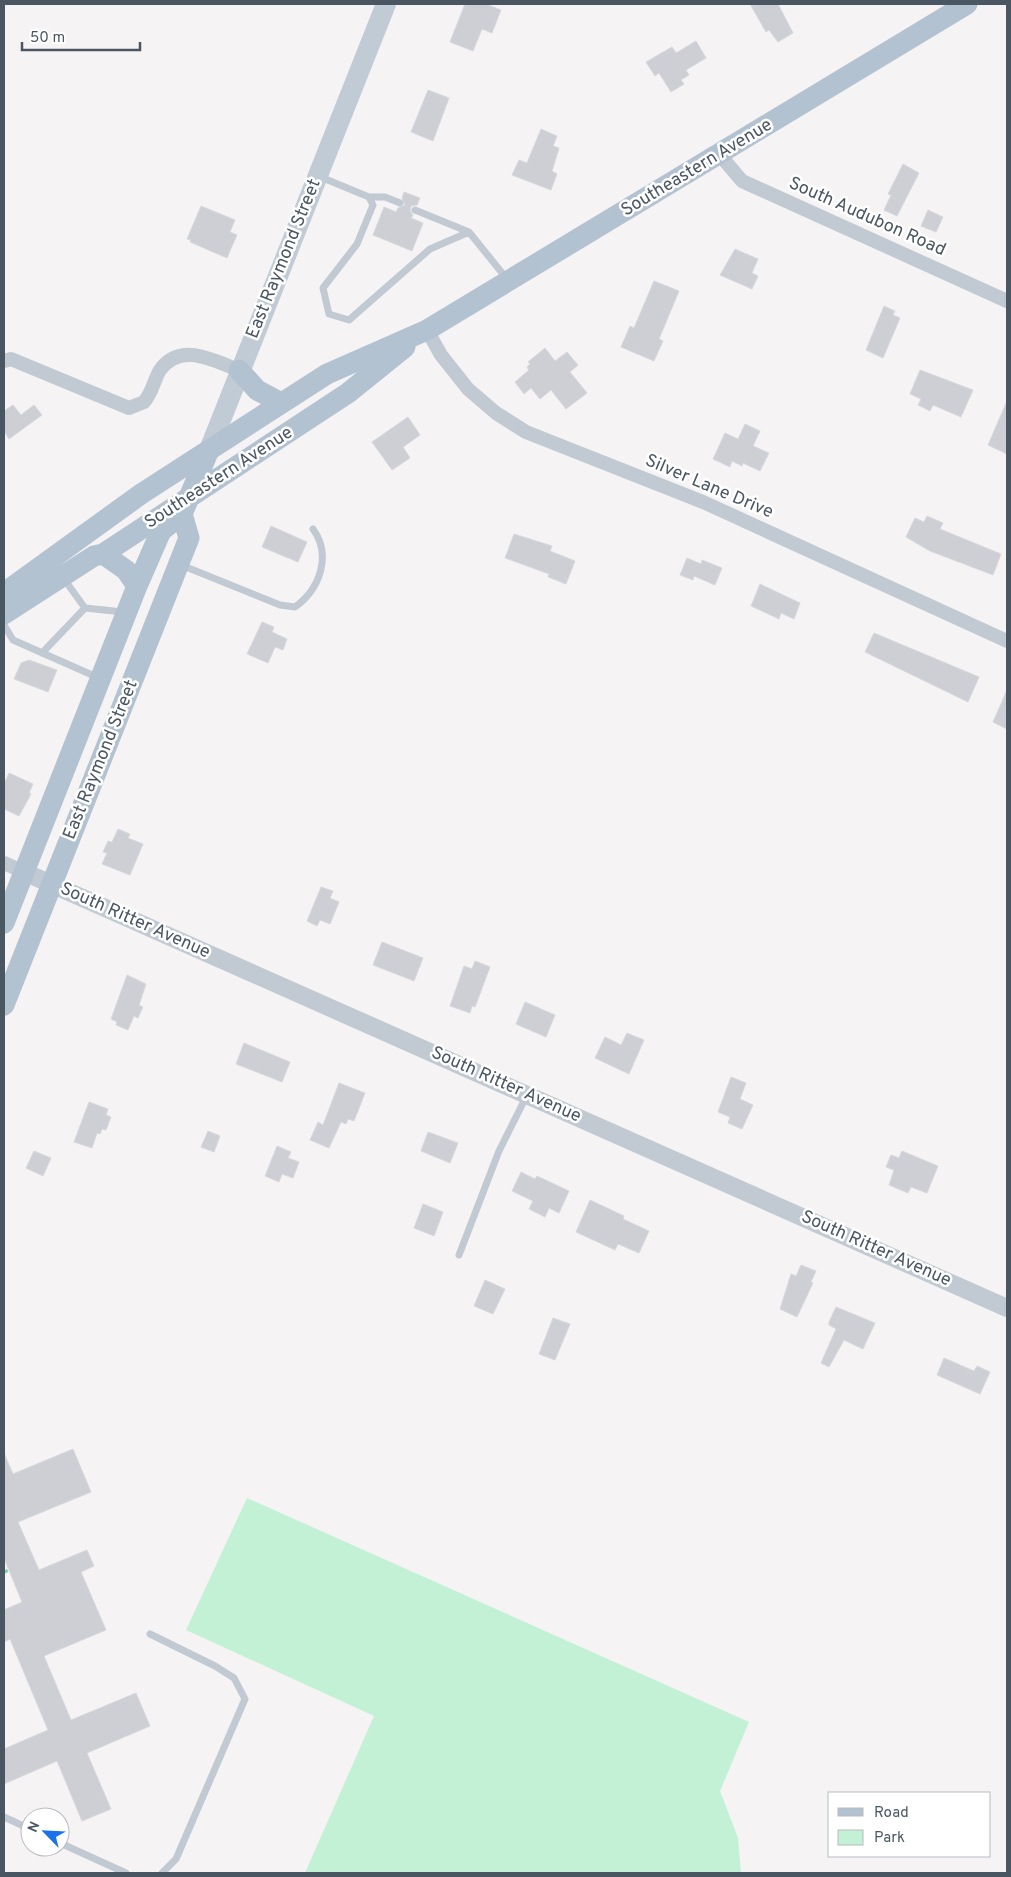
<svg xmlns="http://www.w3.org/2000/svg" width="1011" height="1877" font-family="Overpass,sans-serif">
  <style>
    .green { fill: #c3f1d5 }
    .building { fill: #cdcfd5; stroke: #d7d9de }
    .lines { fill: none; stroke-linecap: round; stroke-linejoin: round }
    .path { stroke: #7ad0a6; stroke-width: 3; stroke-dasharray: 4 2.5; stroke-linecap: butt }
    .service { stroke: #c1cad2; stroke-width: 7 }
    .minor { stroke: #c1cad2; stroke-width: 14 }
    .tertiary { stroke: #c1cad2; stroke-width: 18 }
    .secondary { stroke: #c1cbd6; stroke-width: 20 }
    .primary { stroke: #b3c2d1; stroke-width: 21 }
    .labels { text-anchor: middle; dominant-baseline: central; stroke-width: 5; stroke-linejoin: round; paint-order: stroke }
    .street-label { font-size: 18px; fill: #4a5661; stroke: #fff }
  </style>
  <rect width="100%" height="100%" fill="#f5f3f3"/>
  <path class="green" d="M247,1498l502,224 -29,69 18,47 3,35h-436l69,-157 -188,-86z"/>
  <path class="building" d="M465,4h21l15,6 -9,23 -10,-4 -9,22 -23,-9z
    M750,4h28l15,29 -15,9 -9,-12 -3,2z
    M696,41l10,17 -20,12 3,5 -8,5 3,4 -13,8 -12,-19 -4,3 -9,-14 26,-15 4,6z
    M428,90l21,8 -16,43 -22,-9z
    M541,129l16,7 -4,10 6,2 -7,23 5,3 -6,16 -39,-15 7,-15 8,3z
    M903,164l16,9 -22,43 -13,-6 7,-15 -3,-1z
    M404,192l16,6 -3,7 -6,1 -1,5 3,4 -2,3 12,5 -11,28 -39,-16 11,-28 12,5 2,-4 7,-3 -3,-7z
    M201,206l34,14 -5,12 7,3 -10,23 -37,-16 1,-2 -4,-1z
    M928,210l15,7 -7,15 -15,-6z
    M735,249l23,10 -6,14 6,3 -6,13 -32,-14z
    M654,281l25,10 -20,48 4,2 -9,20 -33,-14 9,-21 4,2z
    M884,306l11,5 -2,4 7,3 -17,40 -17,-8z
    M545,348l10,13 12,-9 11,13 -8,7 17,21 -21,16 -15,-19 -11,9 -9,-11 -7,6 -9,-12 14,-12 -2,-3 3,-3 -2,-2z
    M920,370l53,20 -12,27 -28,-12 -3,6 -12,-6 3,-6 -11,-5z
    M1007,401v53l-19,-9z
    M13,405l8,10 13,-10 8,10 -33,24 -5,-8v-20z
    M408,417l12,18 -17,12 7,11 -18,12 -20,-28z
    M745,424l15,7 -7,15 16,7 -9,18 -17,-8 -1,3 -10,-5 -2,6 -17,-8 12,-26 13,6z
    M927,516l16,7 -3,6 61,25 -8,21 -63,-24 -24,-14 9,-19 9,4z
    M271,526l36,16 -9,20 -36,-15z
    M514,534l38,12 -2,5 25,10 -9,23 -18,-7 1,-3 -44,-16z
    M687,558l14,6 1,-4 20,8 -7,17 -21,-9 -1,4 -13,-5z
    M760,584l40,19 -6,16 -13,-6 -2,6 -28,-13z
    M262,622l12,5 -2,5 15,7 -4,11 -8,-3 -7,16 -21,-9z
    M874,633l105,44 -11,25 -103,-50z
    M29,660l28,10 -9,22 -34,-13 7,-16z
    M1007,690v39l-14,-7z
    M9,773l24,11 -4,9 2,1 -12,22 -15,-7v-25z
    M118,829l12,5 -2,4 15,6 -13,31 -28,-11 5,-11 -4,-1 5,-11 4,1z
    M321,887l12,4 -3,7 9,4 -9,22 -10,-4 -3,6 -10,-5z
    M382,942l41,16 -9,23 -41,-16z
    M475,961l15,6 -15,40 -3,-1 -2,7 -20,-7 14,-40 8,3z
    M127,975l19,9 -7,21 4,2 -5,11 -4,-2 -6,14 -12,-5 1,-3 -6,-3z
    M525,1002l30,13 -9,22 -30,-13z
    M627,1033l17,7 -15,34 -34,-16 10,-21 16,8z
    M244,1043l46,19 -8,20 -46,-18z
    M731,1077l15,6 -6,16 13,6 -11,24 -14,-6 2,-6 -12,-5z
    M339,1083l26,10 -11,28 -6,-2 -2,5 -5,-2 -12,26 -19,-8 8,-18 5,3z
    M89,1102l19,7 -2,6 5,2 -5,13 -4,-1 -2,5 -3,-1 -5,15 -18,-6z
    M208,1131l12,5 -6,16 -13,-5z
    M428,1132l30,11 -8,20 -29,-12z
    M277,1146l14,6 -3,6 11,4 -6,16 -11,-4 -3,8 -14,-6z
    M34,1151l17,7 -8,18 -17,-8z
    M902,1151l36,15 -11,27 -16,-6 -3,6 -19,-8 5,-15 -8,-3 5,-12 8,3z
    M521,1172l14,7 2,-3 32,15 -10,22 -10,-5 -4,9 -16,-8 4,-8 -21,-10z
    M590,1200l34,16 -1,3 26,12 -10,22 -21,-9 -3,6 -39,-18z
    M423,1204l20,8 -9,24 -20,-8z
    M801,1265l15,6 -5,11 2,1 -16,34 -17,-8 11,-35 5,2z
    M485,1280l20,9 -12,25 -19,-8z
    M836,1307l39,16 -12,26 -19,-9 -15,27 -8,-4 15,-34 -7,-4v-3z
    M553,1318l17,6 -15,36 -16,-6z
    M944,1358l30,13 3,-5 13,6 -10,22 -43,-19z
    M73,1449l18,43 -73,30 21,48 48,-20 7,16 -13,6 25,58 -62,26 27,64 65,-27 14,33 -63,27 24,56 -29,12 -25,-60 -53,23v-35l44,-19 -38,-91 -6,3v-32l18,-8 -18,-44v-105l9,21z"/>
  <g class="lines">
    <path class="path" d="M4,1572l5,-2"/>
    <path class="service" d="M318,176l51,21 4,8 -16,39 -34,44 6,26 20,6 81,-71 39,-17 38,47
      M369,197h16l15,6
      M415,210l54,22
      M181,565l99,40 15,2c25,-18 37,-52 18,-78
      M64,579l21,29 38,4
      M4,625l9,15 86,38
      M42,653l43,-45
      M459,1255l40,-104 28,-56
      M150,1634l65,32 19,12 11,21 -69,160 -14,14
      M4,1817l26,12
      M60,1843l66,30"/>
    <path class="minor" d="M720,155l22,26 265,120
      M427,330l14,25 27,34 28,24 30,19 177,70 304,139
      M4,361l7,-2 118,49 15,-6c8,-9 10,-22 16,-32 21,-29 54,-9 79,0
      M4,863l20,9"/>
    <path class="tertiary" d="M24,872l983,436"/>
    <path class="secondary" d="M209,450l177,-446"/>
    <path class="primary" d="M239,370l18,20 24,13
      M103,554l23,16 11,16
      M4,593l137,-99 186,-120 100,-44 540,-326
      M4,614l90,-58 9,-2 245,-161 57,-46
      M4,923l133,-337 24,-55 21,-17 27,-64
      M4,1005l185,-467 -7,-24"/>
  </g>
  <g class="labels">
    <g class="street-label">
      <text transform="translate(697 168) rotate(-31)">Southeastern Avenue</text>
      <text transform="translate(867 217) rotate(24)">South Audubon Road</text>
      <text transform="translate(284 259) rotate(-68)">East Raymond Street</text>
      <text transform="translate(219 478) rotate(-33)">Southeastern Avenue</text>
      <text transform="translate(709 487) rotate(23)">Silver Lane Drive</text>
      <text transform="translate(101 760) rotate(-68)">East Raymond Street</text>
      <text transform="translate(135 921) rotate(24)">South Ritter Avenue</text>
      <text transform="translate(506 1085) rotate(24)">South Ritter Avenue</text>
      <text transform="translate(876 1249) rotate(24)">South Ritter Avenue</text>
    </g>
  </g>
  <rect width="1011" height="1877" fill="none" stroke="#4a5661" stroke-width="10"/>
  <rect x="828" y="1792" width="162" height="65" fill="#ffffff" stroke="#b7bbc0"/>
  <rect x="838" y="1808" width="25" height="8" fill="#b3c2d1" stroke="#b7bbc0"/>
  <text x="874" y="1817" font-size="15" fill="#4a5661">Road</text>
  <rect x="838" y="1830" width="25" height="15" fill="#c3f1d5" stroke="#b7bbc0"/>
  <text x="874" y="1842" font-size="15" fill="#4a5661">Park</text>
  <g transform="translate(45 1832) rotate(294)"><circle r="24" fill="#ffffff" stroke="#b7bbc0"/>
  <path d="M0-4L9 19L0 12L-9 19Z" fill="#1a73e8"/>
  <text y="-8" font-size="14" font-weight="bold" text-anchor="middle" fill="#4a5661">N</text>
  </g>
  <path d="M22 42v8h118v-8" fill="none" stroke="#4a5661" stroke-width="2.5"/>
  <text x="30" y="42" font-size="15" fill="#4a5661" stroke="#ffffff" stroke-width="4" paint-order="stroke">50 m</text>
</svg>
